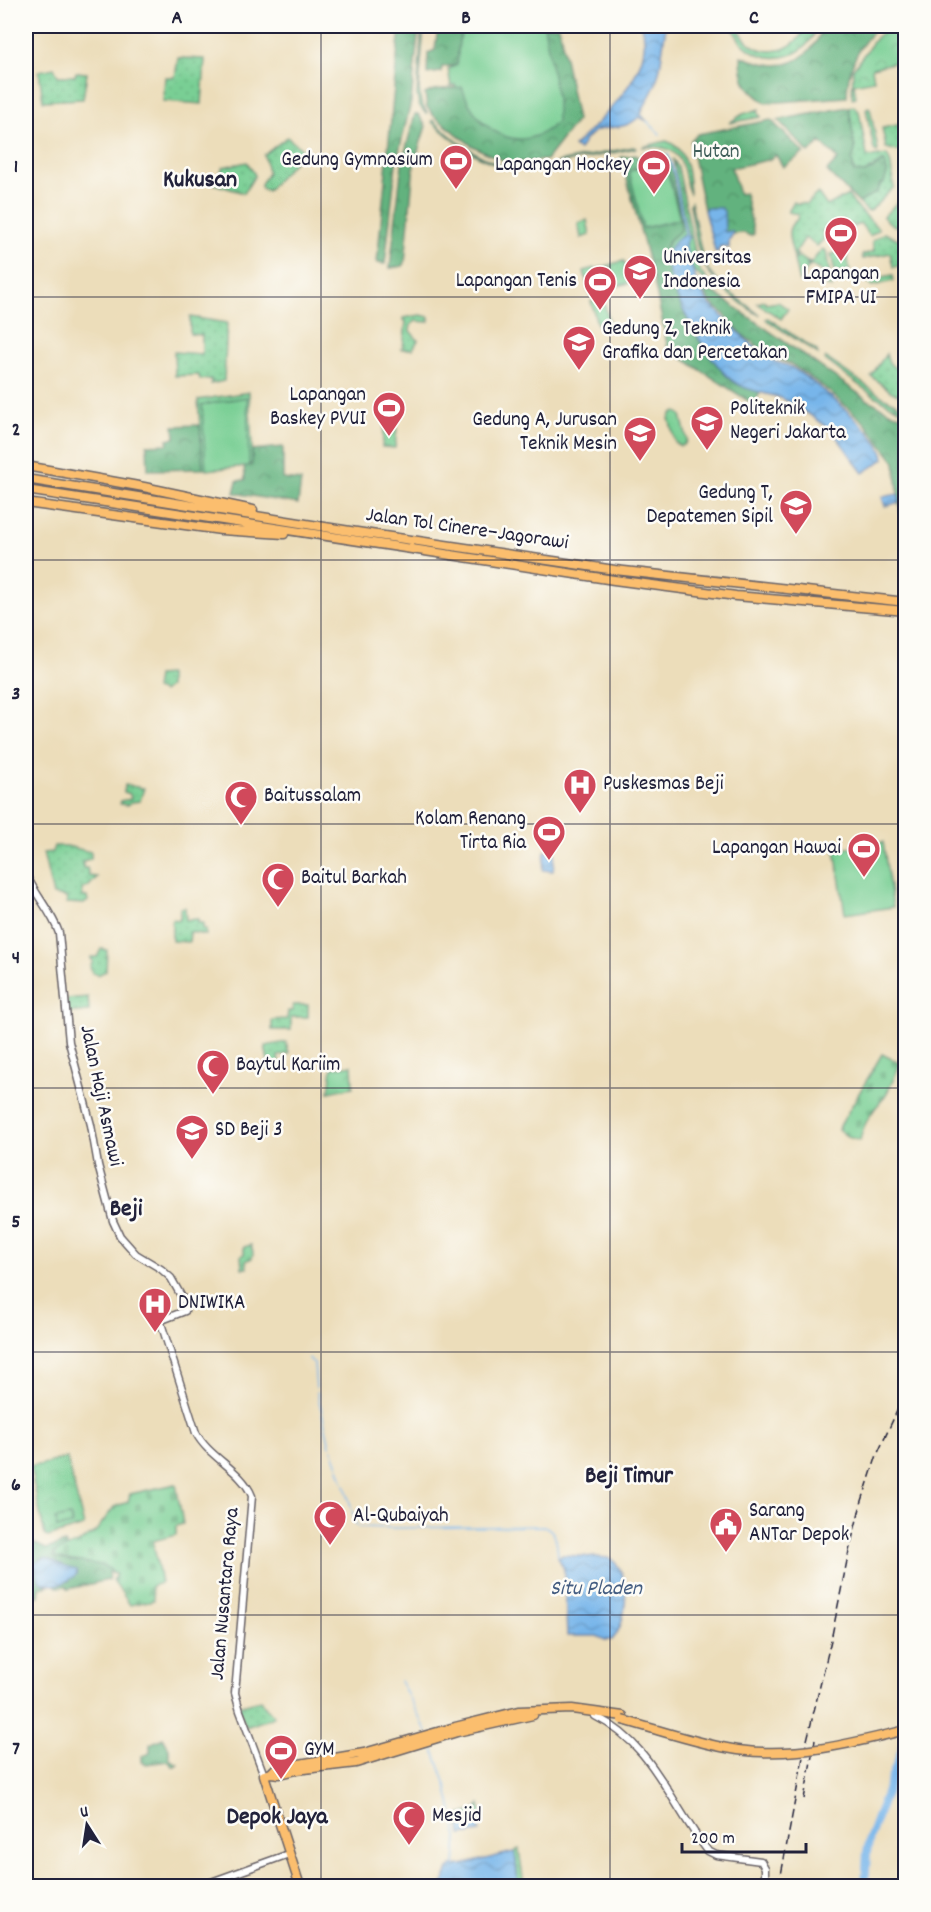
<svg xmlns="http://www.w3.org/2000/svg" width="931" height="1912" font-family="Dekko,sans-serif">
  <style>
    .grass { fill: url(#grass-dots); stroke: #4e7868; stroke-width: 1.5 }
    .forest { fill: url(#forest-crowns); stroke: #426a5c; stroke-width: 1.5 }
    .cemetery { fill: url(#cemetery-stones); stroke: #4e7868; stroke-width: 1.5 }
    .park { fill: url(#park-crowns); stroke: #4e7868; stroke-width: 1.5 }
    .pitch { fill: #79cf94; stroke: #4e7868; stroke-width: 1.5 }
    .water { fill: url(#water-waves); stroke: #4c6c92; stroke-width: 1.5 }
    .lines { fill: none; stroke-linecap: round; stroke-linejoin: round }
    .stream { stroke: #77b5ea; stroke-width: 1.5 }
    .river { stroke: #77b5ea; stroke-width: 8 }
    .minor-casing { stroke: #696367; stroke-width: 9 }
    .highway-casing { stroke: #696367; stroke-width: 11 }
    .minor { stroke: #fff; stroke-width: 6 }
    .highway { stroke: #fbbe6e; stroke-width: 8 }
    .rail { stroke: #22223b; stroke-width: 1.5; stroke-dasharray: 9 4.5; stroke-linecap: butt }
    .highway-bridge-casing { stroke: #696367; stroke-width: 11; stroke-linecap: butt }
    .highway-bridge { stroke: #fbbe6e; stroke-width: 8 }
    .grid { fill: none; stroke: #22223b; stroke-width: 1.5; stroke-opacity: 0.55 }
    .labels { text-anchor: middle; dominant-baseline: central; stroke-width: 5; stroke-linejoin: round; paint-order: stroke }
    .park-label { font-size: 21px; fill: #405f5a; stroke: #fdfcf7 }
    .poi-label { font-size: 21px; fill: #22223b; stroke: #fdfcf7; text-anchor: start }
    .street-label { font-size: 21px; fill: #22223b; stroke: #fdfcf7 }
    .water-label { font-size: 22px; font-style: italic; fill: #445d81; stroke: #fdfcf7 }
    .quarter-label { font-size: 24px; font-weight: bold; fill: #22223b; stroke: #fdfcf7 }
    .neatline { fill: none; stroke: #22223b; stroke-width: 2 }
    .grid-label { font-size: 20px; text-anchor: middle; font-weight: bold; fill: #22223b }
  </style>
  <defs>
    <pattern id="grass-dots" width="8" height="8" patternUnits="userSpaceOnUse" patternTransform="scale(1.5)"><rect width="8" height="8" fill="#79cf94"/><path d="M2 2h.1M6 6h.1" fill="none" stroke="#68b180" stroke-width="1.8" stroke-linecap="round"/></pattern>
    <pattern id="forest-crowns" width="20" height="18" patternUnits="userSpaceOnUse" patternTransform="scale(1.5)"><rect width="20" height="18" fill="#62b27e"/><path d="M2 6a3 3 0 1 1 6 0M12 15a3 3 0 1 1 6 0" fill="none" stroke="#509068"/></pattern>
    <pattern id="cemetery-stones" width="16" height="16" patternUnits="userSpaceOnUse" patternTransform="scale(1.5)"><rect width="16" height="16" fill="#79cf94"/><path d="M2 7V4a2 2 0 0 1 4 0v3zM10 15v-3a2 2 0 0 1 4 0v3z" fill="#68b180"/></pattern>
    <pattern id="park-crowns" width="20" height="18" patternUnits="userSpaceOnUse" patternTransform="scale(1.5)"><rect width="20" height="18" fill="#79cf94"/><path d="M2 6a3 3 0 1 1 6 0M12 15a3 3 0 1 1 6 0" fill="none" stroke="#68b180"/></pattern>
    <pattern id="water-waves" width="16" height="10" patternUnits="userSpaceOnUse" patternTransform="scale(1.5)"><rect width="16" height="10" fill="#77b5ea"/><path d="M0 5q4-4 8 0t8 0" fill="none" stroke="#6193bf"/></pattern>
  </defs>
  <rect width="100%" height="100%" fill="#fdfcf7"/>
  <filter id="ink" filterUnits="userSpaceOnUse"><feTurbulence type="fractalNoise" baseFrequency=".0167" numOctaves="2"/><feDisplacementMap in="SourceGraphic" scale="12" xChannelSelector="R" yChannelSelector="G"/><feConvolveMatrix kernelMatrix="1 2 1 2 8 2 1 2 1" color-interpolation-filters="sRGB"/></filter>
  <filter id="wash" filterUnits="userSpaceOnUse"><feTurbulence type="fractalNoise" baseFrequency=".008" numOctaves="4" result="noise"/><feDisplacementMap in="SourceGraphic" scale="24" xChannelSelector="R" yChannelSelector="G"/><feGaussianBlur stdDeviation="1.35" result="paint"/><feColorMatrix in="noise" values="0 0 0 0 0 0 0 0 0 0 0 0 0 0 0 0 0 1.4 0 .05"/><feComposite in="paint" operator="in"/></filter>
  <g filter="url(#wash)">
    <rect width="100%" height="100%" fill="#ecddba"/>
    <path class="grass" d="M422,26h2l-5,63 2,14 6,10 -1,1 -7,-9 -2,-10z
      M732,26h6c11,34 56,32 68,0h11c-12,43 -71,41 -85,0z
      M178,58l27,1 -3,45 -39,-3 2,-24h10z
      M54,68l4,8h17l1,-4 11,1 -4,26 -40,2 -4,-30z
      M854,106l5,5 8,45 5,1 15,-2c6,7 4,22 7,32l-24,24h-3l-8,-8 18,-11 10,-19 -2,-11h-3l-17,11 -11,-1 -2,-12 3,-10 -6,-43z
      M868,107l2,1 8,42 -1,2 -3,-2 -8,-41z
      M759,109l-1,4 3,4 -32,6 14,-9z
      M433,120c17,17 53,44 78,47 10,1 23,-3 32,-1 -41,13 -81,-17 -111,-44z
      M903,124l2,24 -8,3 -11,-3 -4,-20z
      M287,137l17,14 -37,40 -6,-3v-4l7,-11 -4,-18z
      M666,141c21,6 23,35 24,53 -3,-5 -4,-12 -5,-18 -5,-28 -18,-30 -43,-29z
      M633,147l4,1 -80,16 1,-2z
      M653,152l10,1 6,5 16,77c-10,5 -17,14 -17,25 -10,-15 10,-23 12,-37 1,-8 -13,-57 -17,-68z
      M673,159l5,8 18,90 4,14 7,9 -2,1 -11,-10 -9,-27 3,-7z
      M247,162l8,13 -11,18 -30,-9 9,-17z
      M818,193l9,13 21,-11 6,9 24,24v2l-8,6 -10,-13 -6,4 -1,-3 -12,3v-3l-6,1v3l-13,3 2,8 -7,7 -12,-8 -10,15 3,2 -4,3c-3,-14 -11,-30 3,-38l1,-6 -10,-2 6,-10 5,3 1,-2 6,1z
      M905,194v36l-14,-6 -8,-7z
      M691,202l11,53 6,15 15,17 37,28c-8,-3 -16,-10 -23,-15 -39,-27 -40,-52 -47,-96z
      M884,233l21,9v17l-6,7 -6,1 -3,-14 -27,6 -1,-4 12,-4 -2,-10z
      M822,249l4,2 6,37 -7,-3 4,-9 -18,-11 -2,2 -1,-5 3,1z
      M800,257l6,4 2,7 -9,14 -5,-22z
      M893,275l1,6 -22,5 -4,-3 -1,-3z
      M765,301l1,3 12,-2 10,7 -7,10 -24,-16z
      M421,315l8,2v4l-2,1 -11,-1 -5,4 -1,6 8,9 -5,9h-13l3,-1 3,-27 -3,-1v-2z
      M190,317l37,6 -3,58 -13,3v-5l-11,1 -1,-5 -24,1 -1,-24 28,2v-19l-12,-1z
      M768,318l49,33 1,3 -50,-33 -2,-2z
      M886,354c2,11 8,15 19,16v28l-13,-6 -21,-16z
      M826,358l57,39 22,11v3c-27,-9 -56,-34 -80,-51z
      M249,392l4,72 -50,5 -5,-69z
      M169,675v12l-6,5 -8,-3 2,-13z
      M125,785l19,3 -4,13 -8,1 -4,3 -8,-1v-3l11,-2 -1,-5 -6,-2z
      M54,846h13l24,6v7l-8,2v7h4l2,8 8,1 -9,10 -6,1 1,9h4l1,4 -4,3 -17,-1 -1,-6 -13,-2 -10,-42 9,-1z
      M185,907l1,13 12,-1v4h5v6h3v6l-16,-3 -1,10 -17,-1v-22l8,1v-12z
      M101,949l6,1 -1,21 -8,4 -6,-2 -2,-6 3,-6 -2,-2v-2h6z
      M88,997l1,14 -22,2v-14z
      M293,1005h15v12h-17v13h-19v-10l15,-1 1,-8h5z
      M286,1042l3,12 -11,2 2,13 -10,2 -5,-25z
      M251,1245l2,8 -1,5 -6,3 1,7h-5l-1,-12 3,-2v-7z
      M260,1700l14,17 -28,10 -8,-21z
      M480,1804l4,15 -28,7 -2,-9 22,-7z"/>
    <path class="forest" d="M400,26h19l-8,76 -15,62 -11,100 -8,-1z
      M438,26h27l-6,15 -2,24 -15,2 -1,5 -14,2 1,-21 7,-3z
      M544,26h15l18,94 -31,40 -36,3 -22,-9 -17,-9 -37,-29 -7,-9 -2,-13 9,-4 28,-3 21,37 66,-67z
      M822,26h57c-21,19 -32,44 -32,71l-81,6c-20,-14 -25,-22 -25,-47 22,9 45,15 64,-2 10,-7 15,-17 17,-28z
      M849,107l6,43 -3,10 2,12 11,1 19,-12 3,12 -3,10 -4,1 -3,8 -18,11 -32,-32 11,-12 -18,-17 -11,11 -31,-33z
      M415,114h3l8,12 -12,38 -9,99 -2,3 -13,2 12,-105z
      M771,120l33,33 -21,14 -7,-12 -8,5 -37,8 8,26 6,-1 9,41 -4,2 -6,-3 -11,1 -2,-3 -6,1c-2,-8 -1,-15 -4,-24l-17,2 -13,-63v-7l7,-6z
      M652,152l11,3 2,7 -36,10 15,56 36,-9 1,11c-7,7 -15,10 -16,21 0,5 2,8 3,13 7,38 32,85 60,113 8,9 22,12 33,15l-8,12 -85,-55 -13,-63 -34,-129 15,-2 2,3 5,-2v-3z
      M702,289l13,4 153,107 25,13 12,3v113l-5,-19 -5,-48 -31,-40 -39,-34 -34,-24 -18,-7 -29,-21 -21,-23 -12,-10z
      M200,425l3,44 -55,1 -1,-25 21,-1 -1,-5 8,-1 -1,-12z
      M283,447v32l18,2 -3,23 -64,-11 3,-12 8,-1 -1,-15 8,-1v-14z
      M65,1543l2,5 -13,5v4c20,8 46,1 62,17l-7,-2v8l-41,9 -1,-3 -10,1 -2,-2 14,-4 -4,-14 -22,-9 -9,6 6,18 8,4 -8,2 -1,8 -4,1 -5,-19 -4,2v-35l10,-1 10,5z
      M163,1738l6,10v11l9,5 -5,3 -5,-6 -21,3 -5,-2v-6l8,-3v-9z"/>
    <path class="cemetery" d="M882,1054l18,9c-4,11 -10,26 -17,36 -10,11 -21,27 -23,42l-12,-4 -10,-8z
      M176,1484l7,40 -7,2v9l-23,6 8,42 -10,3 3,14 -24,5 -17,-25 3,-6c-16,-16 -42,-9 -62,-17l2,-5 24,-10 16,-11 18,-24 14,-5 2,-8z"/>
    <path class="park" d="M889,26h16v34l-33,8 2,12 -20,4 2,13 -4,1 1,-29 23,-31z
      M352,1065l1,22 -24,5 3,-24z
      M67,1458l17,68 -36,11 -3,-1 -15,-69z
      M519,1849l5,37h-6l-3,-35z"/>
    <path class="pitch" d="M465,26h79l13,73v23c-38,37 -81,8 -95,-35l-6,1 -1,-3 -4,1 -3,-17 9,-4 2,-24z
      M665,162l15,57 -37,9 -14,-57z
      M587,220l3,15 -9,3 -3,-15z
      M846,251l4,19 -15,3 -4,-19z
      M624,261l6,22 -13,3 -6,-22z
      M609,265l6,22 -11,3 -6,-22z
      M595,268l6,24 -11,3 -6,-24z
      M603,298l6,23 -12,3 -6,-23z
      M247,397l2,69 -43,4 -4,-65z
      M383,400l14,2 -2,16 -14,-2z
      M677,412l4,3 6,25 -3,5 -4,1 -5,-4 -6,-24 3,-5z
      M384,427l13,1 -2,20 -13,-1z
      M883,842l10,65 -48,7 -10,-64z
      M70,1516l2,9 -15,3 -2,-9z"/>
    <path class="water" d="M641,26h25l-6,42 -5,18 -14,27 3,5 3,3 -8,-4c-22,21 -42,-3 -60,33l-5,-4c26,-25 85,-79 67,-120z
      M706,208h15l3,3 1,21 7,-1 1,3 -4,6v8l-9,-2 -2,6h-3c-2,-14 -8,-28 -11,-42z
      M684,235l5,2 -4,7c6,20 11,43 24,60 4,4 9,7 13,12 16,15 29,31 48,43 6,4 15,5 21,8 21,13 93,69 93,92l-21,14c-11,-14 -21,-32 -34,-44 -8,-7 -36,-26 -46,-30 -18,-7 -41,-8 -55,-22 -22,-21 -68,-96 -59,-126 2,-8 8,-12 15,-16z
      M898,494l2,8 -15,4 -3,-9z
      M545,851l10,1 -2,19 -10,-1z
      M562,1555l47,3c24,12 19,65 3,82h-7l-8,-4h-30l-3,-67 -6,-12z
      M46,1558l19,9 12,3 -1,5c-11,9 -23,13 -36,7l-6,-19z
      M479,1824l1,8 -19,3 -1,-8z
      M513,1852l2,1 3,33h-76l7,-17 3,-3 10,-1z"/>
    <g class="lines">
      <path class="stream" d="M647,121l13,13
        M668,154l7,23 11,59
        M309,1359l5,4 2,25
        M317,1392l13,54
        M332,1450l5,13
        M338,1465l5,16
        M345,1485l11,40 4,2 35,1 149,-2c13,5 13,18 14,30
        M400,1681l27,51
        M432,1745l14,40 9,39 2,12 -2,30"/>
      <path class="river" d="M865,1886l2,-34 3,-15 36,-99"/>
    </g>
  </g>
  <g filter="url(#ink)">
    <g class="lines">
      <defs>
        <path id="minor" d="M26,874c9,21 26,38 33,59l10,109 22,83 7,40 15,56 7,15 16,18 25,15 10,9 13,23 1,10 -23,9 -1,3 35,110c13,25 46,37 56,63l-17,197 5,18 24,64
          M595,1716c59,29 75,88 113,135l8,4 45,6 4,7v18
          M200,1886l89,-32"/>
        <path id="highway" d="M26,466l118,21 109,23
          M26,479l324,52 265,39 291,32
          M26,490l588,90 122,16 170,15
          M26,503l195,27 63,4
          M271,1773l8,1 17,-4 60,-7 101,-31 76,-17
          M300,1886l-36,-111 7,-2 5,-5 88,-15 91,-26 64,-16 53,-2 51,7"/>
      </defs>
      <use href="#minor" class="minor-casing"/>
      <use href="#highway" class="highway-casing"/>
      <use href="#minor" class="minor"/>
      <use href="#highway" class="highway"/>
      <path class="rail" d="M804,1799l11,-59
        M779,1886l24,-129 28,-117 18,-89 12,-47 16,-49 29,-64"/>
      <defs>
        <path id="highway-bridge" d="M622,1720c38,10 76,24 116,30 57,8 112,-6 168,-20"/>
      </defs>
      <use href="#highway-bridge" class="highway-bridge-casing"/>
      <use href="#highway-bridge" class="highway-bridge"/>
    </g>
  </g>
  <path class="grid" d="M321,26v1860M610,26v1860M26,297h880M26,560h880M26,824h880M26,1088h880M26,1352h880M26,1615h880"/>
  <defs>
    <symbol id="stadium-pin" viewBox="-11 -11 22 30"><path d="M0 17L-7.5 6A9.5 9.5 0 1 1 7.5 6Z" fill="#d1495b" stroke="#fdfcf7"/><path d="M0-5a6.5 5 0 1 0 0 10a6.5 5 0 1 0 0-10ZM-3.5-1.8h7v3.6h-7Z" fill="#fff"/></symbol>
    <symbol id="university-pin" viewBox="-11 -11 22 30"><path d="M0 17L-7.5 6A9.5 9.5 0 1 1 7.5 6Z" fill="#d1495b" stroke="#fdfcf7"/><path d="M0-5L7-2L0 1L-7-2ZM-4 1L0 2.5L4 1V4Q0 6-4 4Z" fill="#fff"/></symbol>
    <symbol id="hospital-pin" viewBox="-11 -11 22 30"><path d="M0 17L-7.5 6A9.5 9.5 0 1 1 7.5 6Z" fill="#d1495b" stroke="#fdfcf7"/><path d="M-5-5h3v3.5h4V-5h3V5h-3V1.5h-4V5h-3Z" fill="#fff"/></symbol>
    <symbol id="mosque-pin" viewBox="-11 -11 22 30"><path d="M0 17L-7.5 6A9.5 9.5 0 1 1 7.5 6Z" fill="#d1495b" stroke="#fdfcf7"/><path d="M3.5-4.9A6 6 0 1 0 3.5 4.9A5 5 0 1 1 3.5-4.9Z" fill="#fff"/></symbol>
    <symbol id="school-pin" viewBox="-11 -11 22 30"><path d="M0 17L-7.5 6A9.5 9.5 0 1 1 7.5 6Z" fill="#d1495b" stroke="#fdfcf7"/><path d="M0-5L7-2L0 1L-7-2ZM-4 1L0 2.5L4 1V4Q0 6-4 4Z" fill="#fff"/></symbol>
    <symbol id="civic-pin" viewBox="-11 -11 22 30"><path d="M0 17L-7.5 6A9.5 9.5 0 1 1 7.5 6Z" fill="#d1495b" stroke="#fdfcf7"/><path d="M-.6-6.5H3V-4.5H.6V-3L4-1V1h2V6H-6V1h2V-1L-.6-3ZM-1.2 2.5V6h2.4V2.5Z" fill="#fff"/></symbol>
  </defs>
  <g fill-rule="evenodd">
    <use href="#stadium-pin" x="437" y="142" width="38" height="52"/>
    <use href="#stadium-pin" x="635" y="147" width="38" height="52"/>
    <use href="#stadium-pin" x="822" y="214" width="38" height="52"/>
    <use href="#university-pin" x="621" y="252" width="38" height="52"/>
    <use href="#stadium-pin" x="581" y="263" width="38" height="52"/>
    <use href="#university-pin" x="560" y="323" width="38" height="52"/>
    <use href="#stadium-pin" x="370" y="389" width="38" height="52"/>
    <use href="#university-pin" x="688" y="403" width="38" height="52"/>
    <use href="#university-pin" x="621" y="414" width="38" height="52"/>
    <use href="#university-pin" x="777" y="487" width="38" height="52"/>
    <use href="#hospital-pin" x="561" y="766" width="38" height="52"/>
    <use href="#mosque-pin" x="222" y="778" width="38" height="52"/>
    <use href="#stadium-pin" x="530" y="813" width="38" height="52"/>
    <use href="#stadium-pin" x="845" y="830" width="38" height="52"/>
    <use href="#mosque-pin" x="259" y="860" width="38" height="52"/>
    <use href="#mosque-pin" x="194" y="1047" width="38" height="52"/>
    <use href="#school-pin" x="173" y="1112" width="38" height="52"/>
    <use href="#hospital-pin" x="136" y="1285" width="38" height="52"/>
    <use href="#mosque-pin" x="311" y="1498" width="38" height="52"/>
    <use href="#civic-pin" x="707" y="1505" width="38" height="52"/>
    <use href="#stadium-pin" x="262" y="1732" width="38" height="52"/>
    <use href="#mosque-pin" x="390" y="1798" width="38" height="52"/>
  </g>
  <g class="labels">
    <g class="park-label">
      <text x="716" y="153">Hutan</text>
    </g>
    <g class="poi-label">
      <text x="433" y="161" text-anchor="end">Gedung Gymnasium</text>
      <text x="631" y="166" text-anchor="end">Lapangan Hockey</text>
      <text x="663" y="259">Universitas<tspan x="663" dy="24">Indonesia</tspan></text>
      <text x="841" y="275" text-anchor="middle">Lapangan<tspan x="841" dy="24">FMIPA UI</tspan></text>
      <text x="577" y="282" text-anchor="end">Lapangan Tenis</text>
      <text x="602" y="330">Gedung Z, Teknik<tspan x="602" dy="24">Grafika dan Percetakan</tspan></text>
      <text x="366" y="396" text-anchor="end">Lapangan<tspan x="366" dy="24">Baskey PVUI</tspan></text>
      <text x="730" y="410">Politeknik<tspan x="730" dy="24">Negeri Jakarta</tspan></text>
      <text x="617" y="421" text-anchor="end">Gedung A, Jurusan<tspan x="617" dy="24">Teknik Mesin</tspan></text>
      <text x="773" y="494" text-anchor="end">Gedung T,<tspan x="773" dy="24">Depatemen Sipil</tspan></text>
      <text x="603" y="785">Puskesmas Beji</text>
      <text x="264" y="797">Baitussalam</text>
      <text x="526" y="820" text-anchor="end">Kolam Renang<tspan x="526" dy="24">Tirta Ria</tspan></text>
      <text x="841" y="849" text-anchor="end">Lapangan Hawai</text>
      <text x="301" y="879">Baitul Barkah</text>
      <text x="236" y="1066">Baytul Kariim</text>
      <text x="215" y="1131">SD Beji 3</text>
      <text x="178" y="1304">DNIWIKA</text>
      <text x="749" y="1512">Sarang<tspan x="749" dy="24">ANTar Depok</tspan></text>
      <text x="353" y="1517">Al-Qubaiyah</text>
      <text x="304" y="1751">GYM</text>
      <text x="432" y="1817">Mesjid</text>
    </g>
    <g class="street-label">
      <text transform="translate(467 530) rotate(8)">Jalan Tol Cinere–Jagorawi</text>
      <text transform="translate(100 1096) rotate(78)">Jalan Haji Asmawi</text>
      <text transform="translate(226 1594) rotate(-85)">Jalan Nusantara Raya</text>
    </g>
    <g class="water-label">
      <text x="596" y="1589">Situ Pladen</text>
    </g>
    <g class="quarter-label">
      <text x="200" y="181">Kukusan</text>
      <text x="126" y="1210">Beji</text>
      <text x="629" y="1477">Beji Timur</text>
      <text x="277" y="1818">Depok Jaya</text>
    </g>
  </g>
  <rect width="931" height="1912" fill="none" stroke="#fdfcf7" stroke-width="66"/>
  <g transform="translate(87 1825) rotate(348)" stroke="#fdfcf7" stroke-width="4.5" paint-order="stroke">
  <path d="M0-4.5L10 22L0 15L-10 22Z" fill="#22223b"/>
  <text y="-9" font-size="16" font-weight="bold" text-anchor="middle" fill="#22223b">U</text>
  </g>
  <path d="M682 1843v9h124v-9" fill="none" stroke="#22223b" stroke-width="3"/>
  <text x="691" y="1843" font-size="18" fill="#22223b" stroke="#fdfcf7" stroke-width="4.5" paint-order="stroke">200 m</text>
  <rect x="33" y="33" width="865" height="1846" class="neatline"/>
  <g class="grid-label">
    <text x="177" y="23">A</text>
    <text x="466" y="23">B</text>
    <text x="754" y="23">C</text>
    <text x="16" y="172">1</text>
    <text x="16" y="435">2</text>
    <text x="16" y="699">3</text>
    <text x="16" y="963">4</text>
    <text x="16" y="1227">5</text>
    <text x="16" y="1490">6</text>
    <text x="16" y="1754">7</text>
  </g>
</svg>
